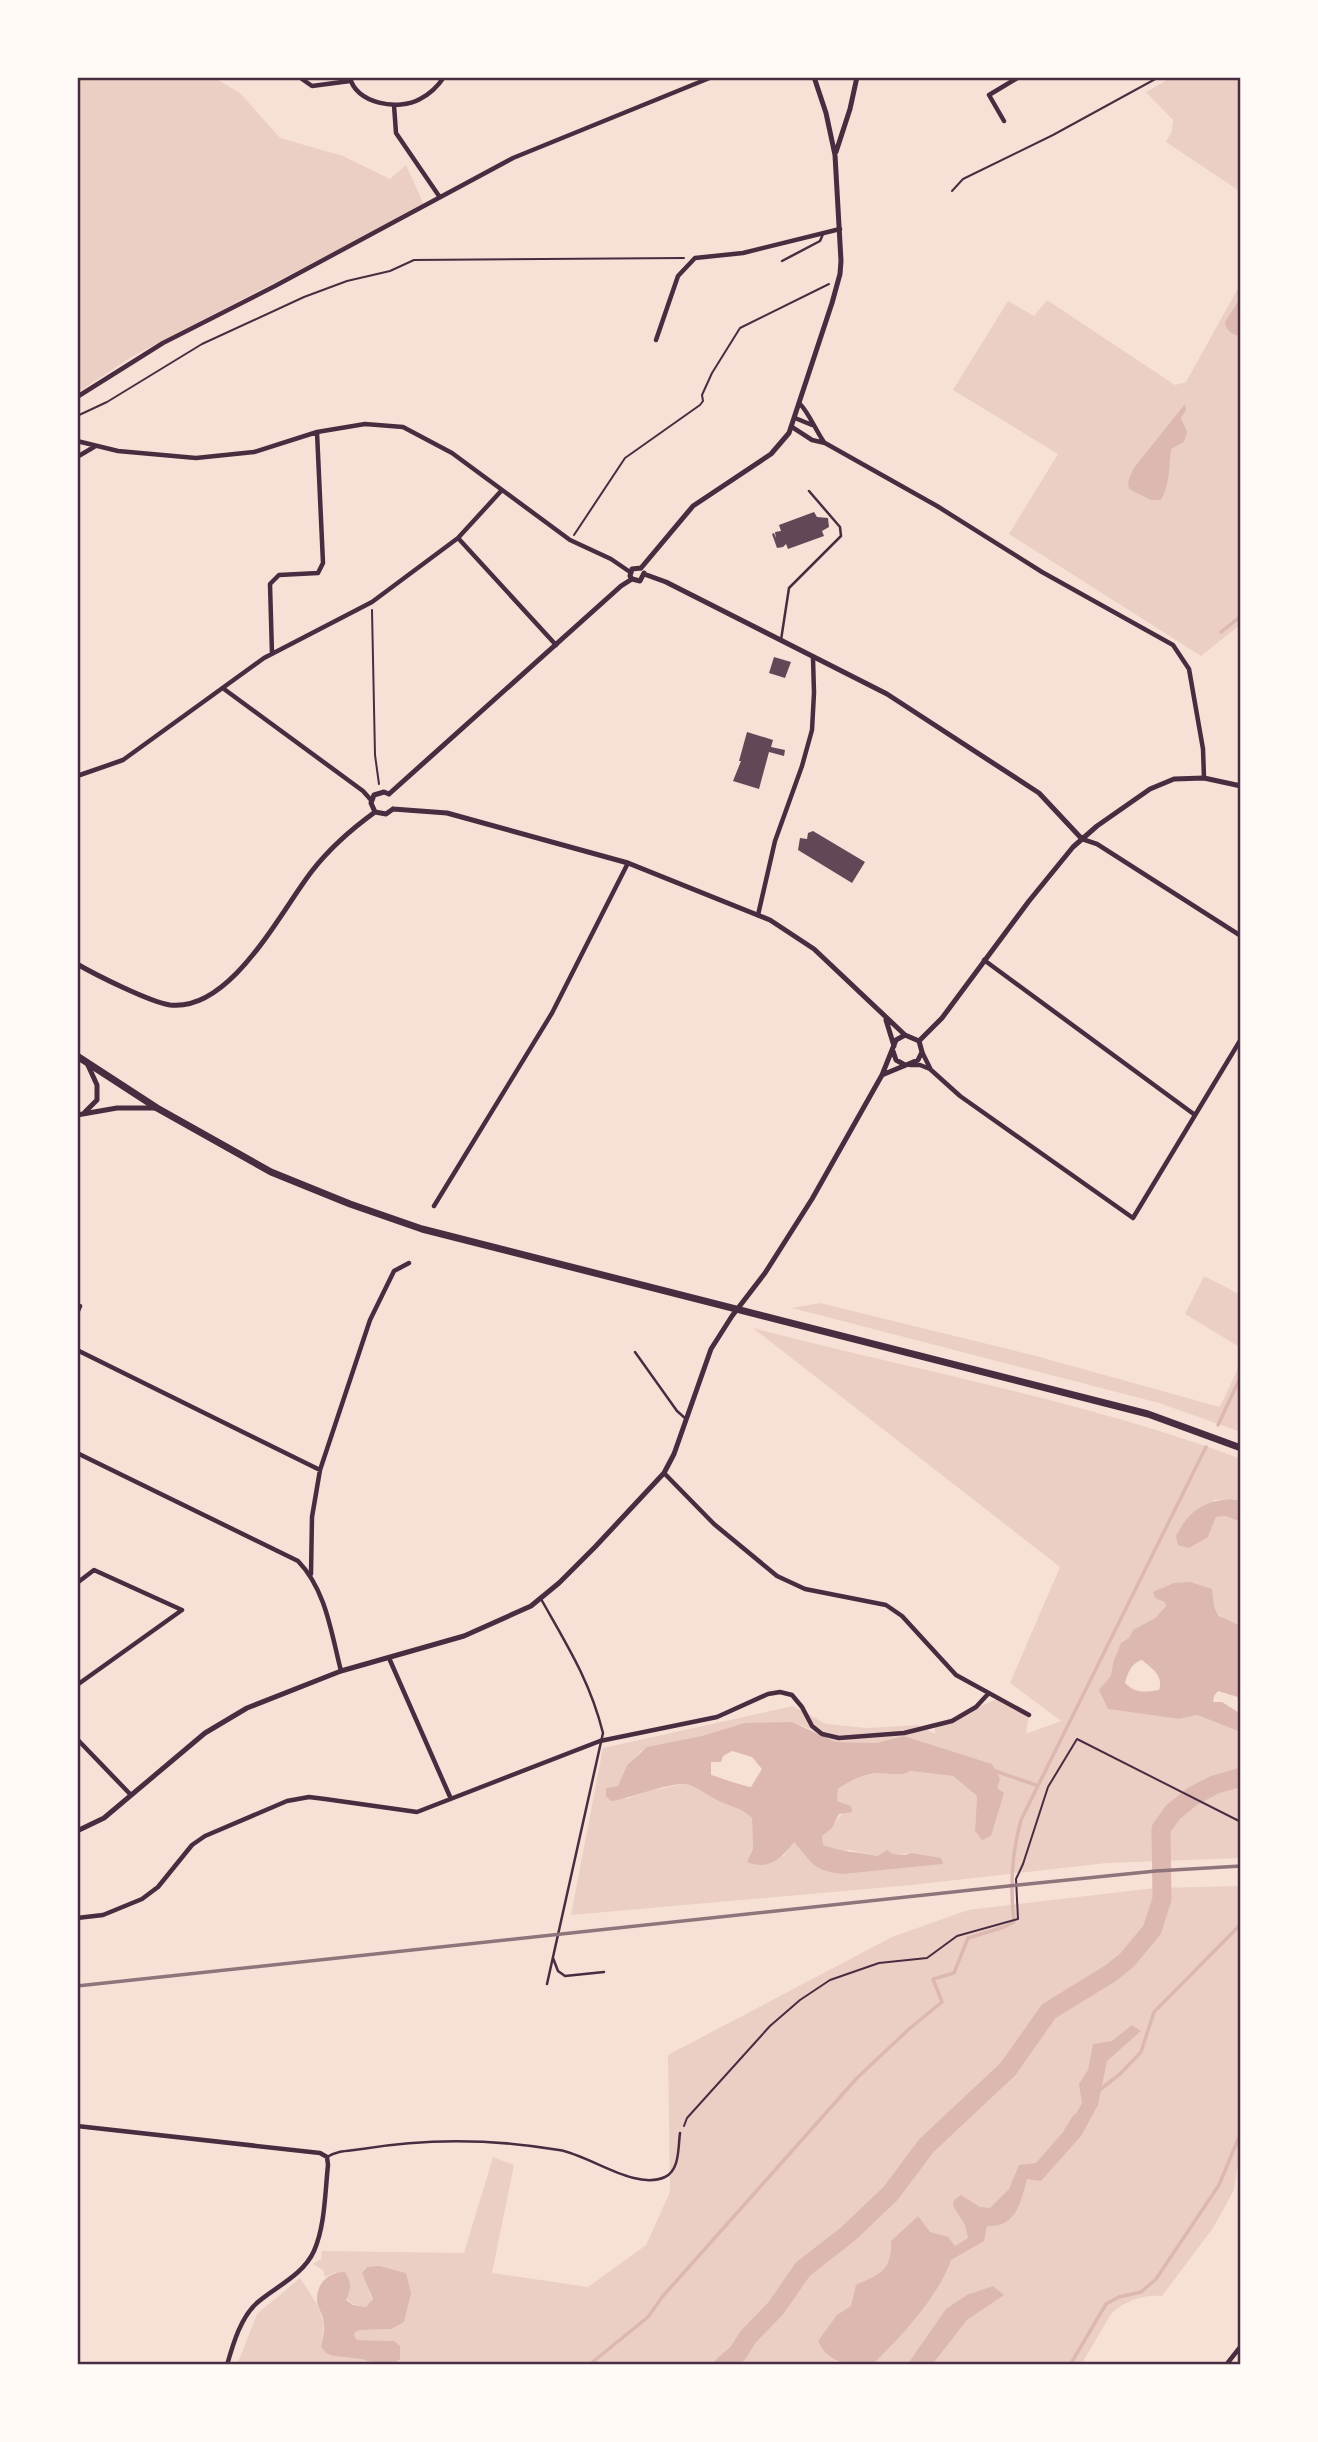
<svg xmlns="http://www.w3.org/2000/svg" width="1318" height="2442" font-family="Barlow,sans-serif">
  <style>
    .green { fill: #ebcfc5; fill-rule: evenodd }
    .water { fill: #dcb8b0; fill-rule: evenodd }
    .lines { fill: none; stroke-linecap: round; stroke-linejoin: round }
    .stream { stroke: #dcb8b0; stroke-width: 3.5 }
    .river { stroke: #dcb8b0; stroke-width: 19 }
    .building { fill: #644757 }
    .path { stroke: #4a2c40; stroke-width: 2 }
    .service { stroke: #4a2c40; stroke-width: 2.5 }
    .minor { stroke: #4a2c40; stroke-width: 4.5 }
    .tertiary { stroke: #4a2c40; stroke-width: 5 }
    .primary { stroke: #4a2c40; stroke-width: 7 }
    .rail { stroke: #8f747c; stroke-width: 3.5 }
    .neatline { fill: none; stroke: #4a2c40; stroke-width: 2.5 }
  </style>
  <rect width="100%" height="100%" fill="#f7e1d7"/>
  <path class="green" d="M77,77h136l27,16 40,45 63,18 47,23 16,-14 18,40 -291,151 -56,37z
    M1172,77h69v115l-75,-50 6,-11 1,-11 -27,-28z
    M1241,283v341l-40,32 -192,-122 49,-80 -105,-64 55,-89 26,15 13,-16 128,85 11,-3z
    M1204,1276l37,19v53l-56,-34z
    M820,1303l216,53 184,51 21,-45v70l-82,-29 -367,-95z
    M753,1328c163,43 331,72 488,131v42l-11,-2 -17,1 -5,37 8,-20 9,-1 16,6v104c-13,-2 -21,-8 -27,-19l-49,-5 1,4 -11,12 -21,12 -21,33 -5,46 71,10 18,-4 44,17v126l-134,5 -195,22 -341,30 32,-167 190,-42 33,18 41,4 51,-3 17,9v-9c22,-5 41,-18 62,-26l32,16 -3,19 35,-13 -51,-38 50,-116zM744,1723l57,2 35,17 40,1 28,-7 88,28 5,24 -22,43 2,-35 -24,-20 -44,-5c-9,7 -22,1 -33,2 -15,3 -26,8 -38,16l-1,12 14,5c-12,8 -17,21 -29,30l1,9 16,6 11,-1 28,6 33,-3 31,11 -98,10 -50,-33 -10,15 -36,6 5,-13 -1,-31 -7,-8 -18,-6 -39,-21 -43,9 -19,7 -20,-11 12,-2 9,-21 14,-14 61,-15z
    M1241,1886v257l-7,47 -21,38 -51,68c-18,-2 -38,5 -51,18l-30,51h-149l35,-45 36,-25 -10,-9 -67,54 -19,25h-517l3,-1 1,-23 -37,-1 -3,-5 1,-3 5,-2 31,-1 -25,-43 7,14 -7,7c-24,-3 -23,-14 -30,-35l-11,5 -2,-7 -10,-6 8,-5 1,-8 142,2 29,-96 21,8 -22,108 96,14 58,-42 24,-53 -2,-137 224,-118 76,-27 187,-22z
    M300,2278l17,26 7,19 -3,24 12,9 28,3 20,6h-144l20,-51z"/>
  <path class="water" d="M1241,297v39c-9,-1 -15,-5 -16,-14z
    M1185,404l1,6 -5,8 6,14 -3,10 -13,7c-2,17 -1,35 -10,51h-10l-22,-11 -1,-7 5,-13z
    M1230,1499l11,2v21l-16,-6 -9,1 -8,20 -19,11 -11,-3 -2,-9c12,-24 27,-35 54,-37z
    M1190,1582l22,7 2,18 5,9 22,10v72l-23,-7 -4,5 -1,6h9l19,12v18l-44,-17 -18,4 -71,-10 -9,-19 12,-14 2,-13 8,-20 8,-5 4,-8 22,-12 11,-12 -1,-4 -10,-4 -2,-6 21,-9zM1142,1660c10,9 22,15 17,30 -14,2 -23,4 -34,-7 2,-9 7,-21 17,-23z
    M792,1722l44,20 40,1 28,-7 88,28 8,15 -3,9 7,5 -13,43 -9,4 -7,-9 2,-35 -24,-20 -43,-5c-10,7 -23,1 -34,2 -15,2 -26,8 -38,16l-1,12 14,5 1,6 -13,2 -7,14 -10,8 1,9c17,7 36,7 55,11l9,-6 6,4 12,1 6,-2 30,5 2,6 -99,10c-31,-3 -31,-10 -50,-32 -12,16 -25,29 -47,20l6,-13 -1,-31c-9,-10 -21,-11 -33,-17 -10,-5 -19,-12 -29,-16 -13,-6 -62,14 -79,16l-5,-5v-8l12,-2 9,-21 20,-18 55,-11 42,-13zM732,1751l20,6 10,12 -11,18c-6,0 -32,-10 -40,-12v-13h10l2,-6z
    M1132,2025l9,6 -34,30 -9,44 -17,31 -40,45 -14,-2c-6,23 -11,49 -40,47l-3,15 -33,19c-12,36 -52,79 -79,105 -24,0 -43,-1 -54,-24l19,-26 14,-9 5,-21c24,-11 36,-14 35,-44l27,-25 12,16 18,5 7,9 13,-8 -3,-13 -12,-19 1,-6 7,-5 19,12 10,1 19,-19 10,-24 17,-2 35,-40 11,-20 -3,-19 9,-14 5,-26 19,-3z
    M379,2266l27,7 5,20 -7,29 -13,7 -31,1 -5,2 -1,3 3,5 37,1 6,5v13l-7,5 -12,1 -20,-6 -28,-3 -7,-3 -5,-6c1,-7 4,-16 3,-23 0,-8 -6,-15 -7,-23 -1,-17 11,-29 28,-29 7,11 6,17 1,28l7,5 13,2 7,-8 -11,-26 5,-6z
    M993,2286l11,9 -37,25 -35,45h-25l39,-56 21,-14z"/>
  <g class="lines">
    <path class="stream" d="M1221,632l20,-16
      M1218,1425l23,-49
      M995,1771l41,14
      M1097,2092l23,-18 21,-22 13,-40 87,-88
      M1066,2130l9,-14
      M589,2365l59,-48 15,-21 194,-218 52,-49 33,-27 -9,-23 21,-6 14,-35 36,-11 10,-5c-4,-34 -2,-70 7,-102l185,-373
      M1070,2365l36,-61 13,-7 22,-5 15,-13 63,-94 20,-48 2,-12"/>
    <path class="river" d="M724,2365l14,-12 10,-16 28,-29 27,-39 45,-35 43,-41 35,-47 82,-77 41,-58 62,-38 16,-13 25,-30 10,-31 -1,-70 12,-17 20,-16 21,-11 27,-8"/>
  </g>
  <path class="building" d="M814,512l3,5 11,1 1,9 -7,4 2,5 -36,13 -2,-5 -3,3 -6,1 -5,-14 2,-1 2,5 -1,-6 6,-1 -2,-6z
    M774,657l17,5 -6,16 -16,-5z
    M747,732l26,8 -2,7 14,3 -1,6 -15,-4 -10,37 -26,-8 8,-20h-2z
    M813,831l52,31 -13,21 -54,-33 2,-12 7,1 1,-6z"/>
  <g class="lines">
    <path class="path" d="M952,191l11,-12 90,-44 106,-58
      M77,416l30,-14 95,-58 102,-47 43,-16 43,-10 24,-11 270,-2
      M574,535l51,-77 75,-53 3,-4 -1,-6 10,-22 28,-45 89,-44
      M372,610l3,145 4,29
      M684,2126l3,-8 83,-92 30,-26 30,-20 49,-17 48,-5 30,-22 61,-17 -2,-40 7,-15 25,-77 29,-48 164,83"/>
    <path class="service" d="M782,261l38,-20 3,-7
      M781,640l8,-52 52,-52 -1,-9 -31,-36
      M635,1352l42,59 9,8
      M541,1599c26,46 49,82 62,134l-56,251
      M553,1958l5,13 7,5 39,-4
      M327,2157c11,-7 22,-6 35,-8 65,-11 132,-10 197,1 31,5 76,41 106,27 15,-7 13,-30 15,-44"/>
    <path class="minor" d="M350,77c5,27 49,34 70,22 10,-5 18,-13 24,-22
      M302,79l10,7 38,-5
      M394,105l2,28 43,63
      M1004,121l-15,-26 30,-18
      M656,340l22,-64 17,-18 48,-5 97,-24
      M77,397l86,-54 112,-57 238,-128 199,-81
      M800,404c9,9 16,27 24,38
      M795,418l17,7
      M792,427l20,13 13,3 112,63 105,66 131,73 16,24 14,80 1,29
      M77,441l41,10 78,7 58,-6 63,-20 48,-8 38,3 49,26 118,87 41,19 19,13
      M77,457l17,-10
      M458,538l98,107
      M272,654l-2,-70 9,-9 39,-2 5,-10 -6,-131
      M224,689l139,102 8,9
      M77,776l46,-16 141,-102 108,-56 86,-64 44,-48
      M1082,839l15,5 144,92
      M758,915l17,-74 27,-75 10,-36 2,-37 -1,-35
      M984,960l211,155
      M922,1052l8,16
      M910,1065h10l10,4 30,27 173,122 108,-179
      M434,1206l118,-193 76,-150
      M77,1313l3,-7
      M77,1350l243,120
      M77,1453l221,108c28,29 33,71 43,110
      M664,1473l50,51 63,52 28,13 81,16 16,11 54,59 73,40
      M311,1574l1,-57 8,-47 50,-150 24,-49 15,-8
      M77,1583l17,-13 88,40 -105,75
      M389,1658l62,141
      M77,1739l53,55
      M77,1918l26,-3 39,-16 16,-12 34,-42 13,-9 82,-35 22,-4 16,2 92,13 183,-71 117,-24 51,-23 12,-2 12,3 10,12 10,19 10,8 17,4 65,-5 48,-12 24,-14 12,-13
      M77,2126l243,27 7,4 1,8c-3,28 -3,61 -14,86 -11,24 -37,35 -56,51 -17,14 -25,42 -31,63
      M1226,2365l15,-19"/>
    <path class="tertiary" d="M836,152l14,-43 7,-32
      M641,568l52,-62 78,-52 18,-21 43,-130 8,-29 1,-13 -6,-106 -9,-42 -12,-36
      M644,574l22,8 221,112 152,99 43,46
      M632,579l8,2 4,-8
      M632,579l-2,-3 2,-7 9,-1
      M389,794l232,-208 11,-7
      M393,809l54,4 181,50 142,57 44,29 91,86
      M375,812l-4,-9 3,-8 10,-3 5,2
      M375,812l11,2 7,-5
      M77,964c19,11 73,38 93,41 61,7 110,-93 142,-134 17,-22 41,-43 63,-59
      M886,1020l8,26
      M919,1041l23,-23 87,-117 44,-54 24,-21 53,-37 24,-10 30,-1 37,8
      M893,1051l3,9 9,5
      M85,1112l12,-12v-15l-10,-22
      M77,1115l40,-7h40
      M77,1831l27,-13 101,-85 42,-25 94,-37 123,-35 67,-30 28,-23 36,-36 69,-74 10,-19 37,-105 21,-33 33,-43 47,-74 70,-124 14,-35 9,-5 14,6 3,11 -4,8 -36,15"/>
    <path class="primary" d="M77,1056l80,52 114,64 79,32 72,25 726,185 93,34"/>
    <path class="rail" d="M77,1986l941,-101 138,-14 85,-5"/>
  </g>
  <rect width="1318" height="2442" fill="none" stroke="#fffaf5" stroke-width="158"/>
  <rect x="79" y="79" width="1160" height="2284" class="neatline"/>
</svg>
